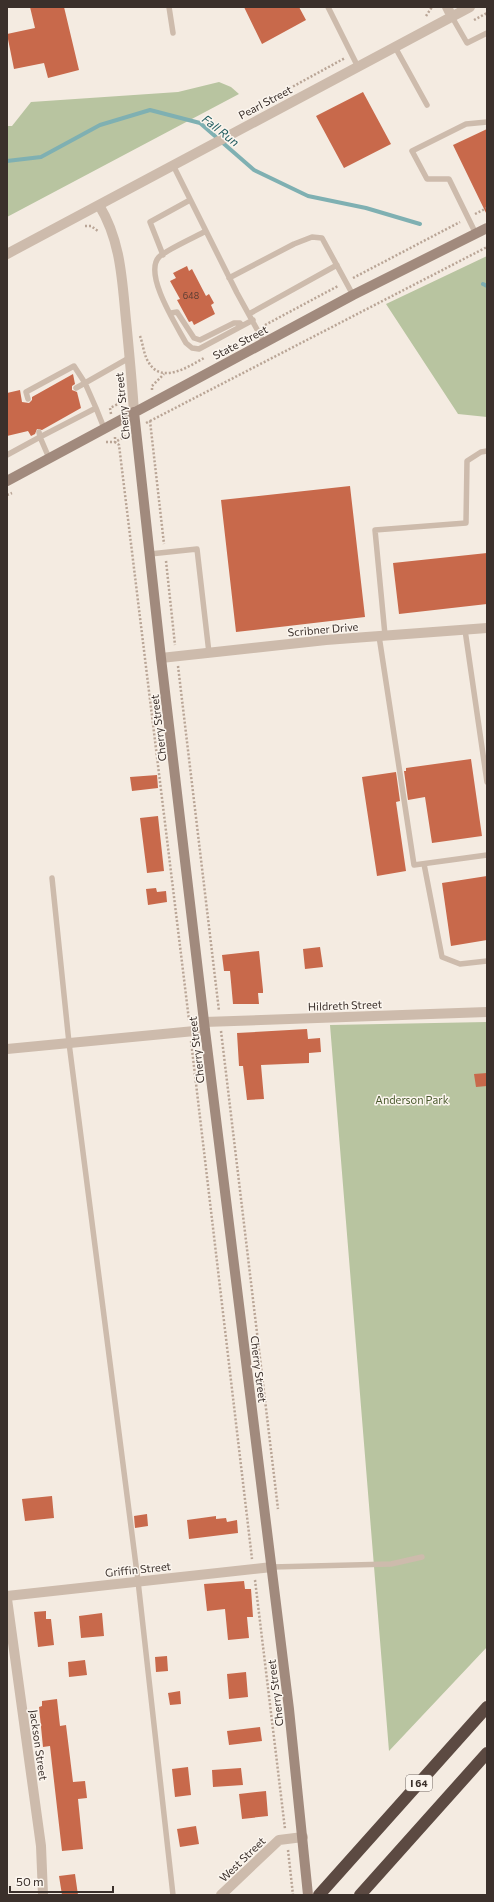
<svg xmlns="http://www.w3.org/2000/svg" width="494" height="1902" font-family="Commissioner,sans-serif">
  <style>
    .green { fill: #b8c4a0 }
    .lines { fill: none; stroke-linecap: round; stroke-linejoin: round }
    .stream { stroke: #7fb0b2; stroke-width: 4 }
    .building { fill: #c8694b }
    .path { stroke: #b9a596; stroke-width: 2.5; stroke-dasharray: 2 2; stroke-linecap: butt }
    .lane { stroke: #cdbbac; stroke-width: 5.5 }
    .street { stroke: #cdbbac; stroke-width: 10 }
    .secondary { stroke: #a18a7d; stroke-width: 10 }
    .highway { stroke: #5c4a42; stroke-width: 12 }
    .labels { text-anchor: middle; dominant-baseline: central; stroke-width: 3; stroke-linejoin: round; paint-order: stroke }
    .number-label { font-size: 9px; fill: #5e3e33 }
    .shield { fill: #fbf5ee; stroke: #756b66; stroke-width: 1 }
    .shield-label { font-size: 10px; font-weight: bold; fill: #3b302b }
    .street-label { font-size: 11px; fill: #3b302b; stroke: #fbf5ee }
    .park-label { font-size: 11px; fill: #4a5a2e; stroke: #fbf5ee }
    .water-label { font-size: 12px; font-style: italic; fill: #1f5a5e; stroke: #fbf5ee }
  </style>
  <rect width="100%" height="100%" fill="#f4ebe1"/>
  <path class="green" d="M219,82l12,5 8,7 -232,123v-91h5l19,-24 147,-10z
    M487,256v161l-29,-3 -72,-110z
    M487,1022v625l-98,104 -59,-726z"/>
  <g class="lines">
    <path class="stream" d="M7,161l34,-4 59,-32 50,-15 50,13 54,47 54,26 58,12 54,16
      M483,284l4,2"/>
  </g>
  <path class="building" d="M30,7h34l15,63 -31,8 -4,-15 -30,6 -7,-35 28,-6z
    M244,7h55l7,13 -44,24z
    M363,92l28,52 -47,24 -28,-52z
    M487,129v86l-34,-70z
    M187,266l2,5 3,-2 14,27 3,-2 5,9 -3,2 4,9 -21,11 -2,-4 -3,1 -12,-22 3,-1 -10,-18 6,-3 -3,-5z
    M73,374l2,10 -3,2v4l5,2 4,16 -39,22 -5,-1 -2,5 -4,2 -3,-5 -21,5v-43l13,-3 2,12 7,1 3,-3v-3z
    M350,486l15,131 -129,15 -15,-132z
    M487,553v51l-88,10 -6,-51z
    M471,759l11,77 -50,7 -7,-46 -17,3 -4,-29h2v-3z
    M396,772l4,29 -4,1 10,69 -29,5 -15,-99z
    M157,775l1,13 -26,3 -2,-14z
    M158,816l6,55 -17,2 -7,-55z
    M487,876v64l-36,6 -9,-63z
    M156,888l1,4 9,-1 1,11 -19,3 -2,-16z
    M320,947l3,20 -18,2 -2,-20z
    M259,951l4,39v3h-5l1,11h-26l-3,-33h-6l-2,-16z
    M307,1029l1,10 12,-1 1,14 -12,1v10l-48,2 3,34 -17,1 -4,-34h-4l-2,-33z
    M487,1073v13l-11,1 -2,-13z
    M52,1496l2,22 -29,3 -3,-22z
    M147,1514l1,12 -13,2 -1,-12z
    M216,1516v3l10,-1 1,4 10,-2 1,13 -49,6 -2,-19z
    M244,1581l1,8h6l2,28h-6l2,21 -21,2 -3,-31 -18,2 -3,-27z
    M46,1611v8h5l3,26 -16,2 -4,-35z
    M102,1613l2,23 -23,2 -2,-22z
    M167,1656l1,15 -12,1 -1,-15z
    M85,1660l2,15 -18,2 -1,-15z
    M246,1672l2,25 -19,2 -2,-25z
    M180,1691l1,13 -11,1 -2,-12z
    M57,1699l3,27 6,-1 7,57 12,-1 2,17 -9,1 5,50 -21,2 -12,-105 -7,1 -4,-40 3,-1v-5z
    M260,1727l2,14 -33,4 -2,-14z
    M188,1767l3,28 -16,2 -3,-28z
    M241,1768l2,17 -30,2 -1,-17z
    M266,1791l2,25 -26,3 -3,-25z
    M196,1826l3,18 -19,3 -3,-18z
    M75,1874l3,21h-16l-3,-19z"/>
  <g class="lines">
    <path class="path" d="M426,16l6,-9
      M474,20l13,-7
      M272,98l73,-40
      M475,214l12,-6
      M85,226h6l7,5
      M353,278l107,-56
      M265,325l73,-39
      M140,336c3,8 4,20 9,27 13,21 39,4 55,-5
      M152,390v-4l12,-12
      M111,414l-1,-6 12,-6
      M150,421l337,-174
      M146,423l4,-2 14,123
      M126,436l-11,6 4,3 70,575
      M106,442h9v-6
      M7,495l5,-2
      M166,561l9,84
      M178,666l41,345
      M221,1031l57,478
      M191,1041l61,518
      M255,1580l30,249
      M288,1850l5,45"/>
    <path class="lane" d="M169,7l4,26
      M328,7l30,60
      M452,17l15,26 20,-10
      M395,47l32,58
      M173,165l64,128 27,49
      M206,231c-11,6 -40,19 -47,26 -16,17 18,69 27,86l6,5 7,1 54,-29
      M476,234l-27,-55h-22l-15,-28 54,-27 21,-2
      M163,255l-13,-33 40,-22
      M229,278l65,-34 18,-7 10,1 31,57
      M171,313l6,-1 17,26 6,2 34,-17h6l2,3
      M249,314l88,-49
      M28,399l-2,-7 48,-26 11,17 44,-25
      M96,408l8,20
      M7,455l33,-18 -1,-5
      M49,458l-9,-21 56,-29 -11,-25 -9,5
      M150,554l47,-5 12,104
      M465,630l22,152
      M385,635l-10,-105 91,-7 1,-62 14,-9 6,-1
      M379,636l35,229 73,-10
      M424,864l18,93 18,7 27,-3
      M52,878l17,165 69,538 35,314
      M272,1567l119,-3 31,-7"/>
    <path class="street" d="M447,7l5,10
      M99,205c22,36 23,75 27,115 3,31 6,61 8,92
      M7,254l463,-247
      M161,658l165,-18 161,-12
      M204,1022l283,-10
      M7,1049l198,-19
      M7,1596l265,-29
      M7,1599l34,247 2,49
      M221,1895l58,-55 24,-3"/>
    <path class="secondary" d="M134,412l27,246 44,372 84,679 19,186
      M7,481l346,-186 134,-67"/>
    <path class="highway" d="M319,1895l168,-188
      M360,1895l127,-142"/>
  </g>
  <g class="labels">
    <g class="number-label">
      <text x="191" y="295">648</text>
    </g>
    <rect class="shield" x="406" y="1775" width="26" height="16" rx="3"/>
    <g class="shield-label">
      <text x="419" y="1783">I 64</text>
    </g>
    <g class="street-label">
      <text transform="translate(265 102) rotate(-28)">Pearl Street</text>
      <text transform="translate(240 342) rotate(-28)">State Street</text>
      <text transform="translate(122 406) rotate(-96)">Cherry Street</text>
      <text transform="translate(323 629) rotate(-5)">Scribner Drive</text>
      <text transform="translate(158 728) rotate(-97)">Cherry Street</text>
      <text transform="translate(345 1005) rotate(-2)">Hildreth Street</text>
      <text transform="translate(196 1050) rotate(-97)">Cherry Street</text>
      <text transform="translate(259 1369) rotate(83)">Cherry Street</text>
      <text transform="translate(138 1569) rotate(-6)">Griffin Street</text>
      <text transform="translate(275 1693) rotate(-97)">Cherry Street</text>
      <text transform="translate(39 1745) rotate(82)">Jackson Street</text>
      <text transform="translate(242 1859) rotate(-44)">West Street</text>
    </g>
    <g class="park-label">
      <text x="412" y="1099">Anderson Park</text>
    </g>
    <g class="water-label">
      <text transform="translate(221 130) rotate(38)">Fall Run</text>
    </g>
  </g>
  <rect width="494" height="1902" fill="none" stroke="#3b302b" stroke-width="16"/>
  <path d="M10 1886v6h103v-6" fill="none" stroke="#3b302b" stroke-width="2"/>
  <text x="16" y="1886" font-size="12" fill="#3b302b" stroke="#fbf5ee" stroke-width="3" paint-order="stroke">50 m</text>
</svg>
